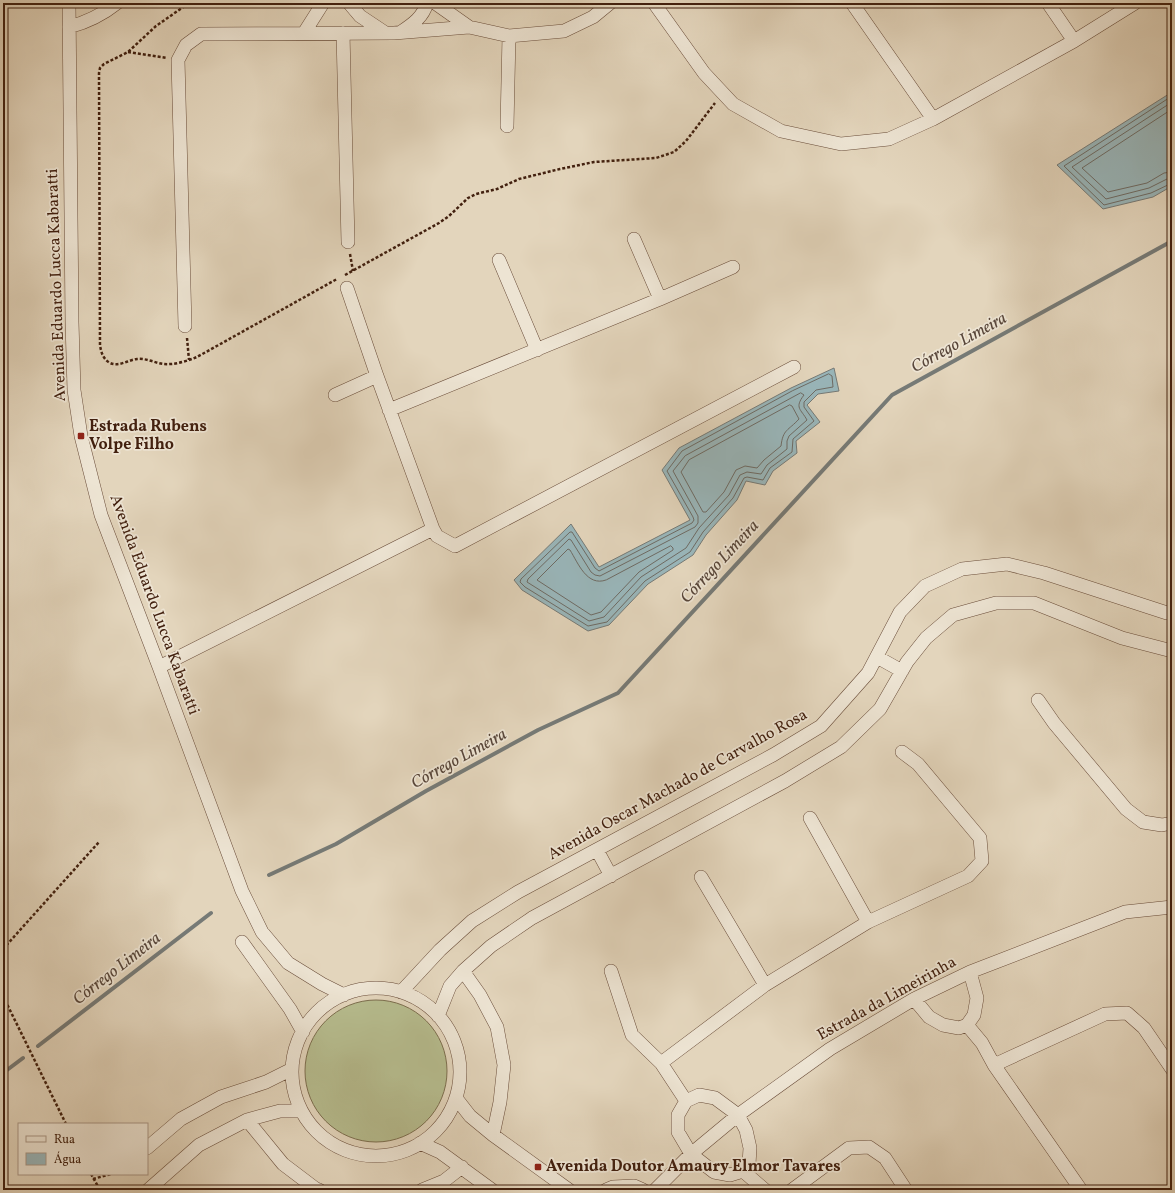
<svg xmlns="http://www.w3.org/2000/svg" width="1175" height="1193" font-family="Vollkorn,serif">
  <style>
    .green { fill: #b6bc8e; stroke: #7c6e4e }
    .water { fill: #99b6ba; stroke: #767a76 }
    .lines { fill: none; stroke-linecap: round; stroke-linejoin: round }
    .shore { stroke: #6e6b64; stroke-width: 1 }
    .stream { stroke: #767a76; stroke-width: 4 }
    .minor-casing { stroke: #6a4d3a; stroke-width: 14 }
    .path { stroke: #42200f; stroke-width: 2.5; stroke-dasharray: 3 2; stroke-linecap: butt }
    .minor { stroke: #ede4d3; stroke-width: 13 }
    .poi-dot { fill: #8f2418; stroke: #ede4d3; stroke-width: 1.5 }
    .labels { text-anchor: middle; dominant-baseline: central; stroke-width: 3.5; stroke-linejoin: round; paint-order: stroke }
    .street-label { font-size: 16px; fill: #42200f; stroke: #ede4d3 }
    .poi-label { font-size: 16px; font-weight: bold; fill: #42200f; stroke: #ede4d3; text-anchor: start }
    .water-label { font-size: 17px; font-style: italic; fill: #58463a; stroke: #ede4d3 }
  </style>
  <rect width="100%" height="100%" fill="#e3d5bc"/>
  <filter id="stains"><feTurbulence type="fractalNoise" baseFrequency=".005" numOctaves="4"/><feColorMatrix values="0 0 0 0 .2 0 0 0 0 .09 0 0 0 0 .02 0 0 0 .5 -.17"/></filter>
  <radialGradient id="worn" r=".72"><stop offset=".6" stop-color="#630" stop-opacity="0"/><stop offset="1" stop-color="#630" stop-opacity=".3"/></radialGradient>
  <path class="green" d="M305 1071a71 71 0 1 1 142 0a71 71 0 1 1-142 0Z"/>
  <path class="water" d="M1172,92v94l-19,11 -50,12 -46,-44z
    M834,368l5,23 -21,3 -11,11 13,17 -24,19 1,12 -24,18 -8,14 -19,-4 -9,19 -31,35 -13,20 -45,29 -39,41 -21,6 -66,-41 -8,-10 57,-56 28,43 91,-47 -28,-50 17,-22 112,-60z"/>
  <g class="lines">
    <path class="shore" d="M1172,96l-108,70 40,39 47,-12 21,-10
      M1172,102l-100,65 34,32 43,-11 18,-9 5,-1
      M1172,109l-90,59 26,24 39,-9 17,-10 8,-1
      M829,374l3,2 1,11 -17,3 -12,12v5l10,14 -21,18 -1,13 -22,16 -7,12 -16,-3 -3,1 -11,20 -30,34 -13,20 -45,29 -38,41 -19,4 -63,-39 -5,-5 1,-3 49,-47h2l23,36 4,3 93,-48 2,-3 -1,-3 -26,-46 15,-20 110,-60z
      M801,393l3,2c-10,13 -3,14 3,25l-18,16 -2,5v8l-20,16 -6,9 -14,-2 -7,3 -11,20 -30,33 -13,20 -45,29 -37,40 -15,4 -62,-39 1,-3 41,-40 2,1 20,32 4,3 5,1 95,-49 3,-4v-7l-25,-45 12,-15z
      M790,405l2,1 7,13c-11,12 -16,10 -18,27l-17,14 -7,8 -12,-2 -9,4 -12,22 -18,20h-3l-22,-40 8,-12z
      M671,546l2,2v2l-34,22 -38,40 -10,3 -54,-35 31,-31 2,1c8,13 17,37 36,30z"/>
    <path class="stream" d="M269,875l67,-31 90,-53 112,-61 80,-37 274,-298 280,-154
      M38,1046l173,-133
      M3,1073l20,-15"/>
    <defs>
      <path id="minor" d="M69,3l3,319 2,68 7,46 20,79 58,152 83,224 20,41 26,31 34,21 22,11
        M349,3l11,13 24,16
        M435,3l34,24
        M654,3l50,70 29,31 48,27 60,13 48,-5 44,-20 141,-78 61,-38
        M852,3l81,116
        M1048,3l26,38
        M69,27c19,-5 33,-12 48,-24
        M401,32c12,-8 22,-15 26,-29
        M304,33l19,-30
        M343,33l5,209
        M507,126l2,-90
        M634,239l26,60
        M499,260l38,90
        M347,288l30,88 56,153 4,7 18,10 339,-179
        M185,326l-7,-266 8,-15 15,-11 193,-1 75,-6 40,9 55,-5 29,-14 17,-14
        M335,395l42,-19
        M389,410l271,-111 73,-32
        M877,657l25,14
        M159,667l274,-138
        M1038,700l16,23 72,86 17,13 19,3 10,-2
        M810,818l58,104
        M597,850l14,26
        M701,877l64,108
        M242,942l48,67 13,23
        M463,971l17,24 17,32 7,38 -4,37 -7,33
        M611,971l21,64 29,28 25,38
        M292 1072a84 84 0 1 1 168 0a84 84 0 1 1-168 0Z
        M401,992l39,-42 32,-29 46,-29 255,-137 48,-29 47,-53 32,-61 25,-26 37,-17 45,-5 37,9 123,40h5
        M914,999l15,18 14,8 16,3 8,-3 7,-10 3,-17 -7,-26
        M438,1016l12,-30 13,-15 28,-25 41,-28 253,-137 56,-34 39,-38 27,-47 19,-24 27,-23 43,-12h38l88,35 50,13
        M967,1025l15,18 12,22 87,125
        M661,1063l104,-78 103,-63 100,-46 14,-15 -2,-23 -62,-74 -16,-12
        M994,1065l111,-51 22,-1 17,15 28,41
        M699,1095l16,3 23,17 8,15 4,18 -1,16 -6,7 -13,4 -16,-3 -23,-18 -13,-22v-17l8,-14z
        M456,1098l14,18 23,19 76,55
        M247,1120l36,44 33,25 3,1
        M420,1143l20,9 52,38
        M147,1148l34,-29 40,-22 45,-15 26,-13
        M743,1171l22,19
        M148,1190l51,-45 48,-25 33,-9h21
        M422,1190l22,-9 18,-14
        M606,1190l7,-3 21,-1 9,4
        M655,1190l36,-36 47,-39 92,-66 84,-50 56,-27 155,-60 47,-5
        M792,1190l57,-42 20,-1 16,11 21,32"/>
    </defs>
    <use href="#minor" class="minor-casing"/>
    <path class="path" d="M189,3l-33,23 -28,26 -24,12 -4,4 -1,5 1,272c1,7 3,14 10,18 9,4 18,-3 27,-4 9,-1 18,4 27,5 11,1 23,-3 33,-7l140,-78
      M128,52l39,6
      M350,254l3,17
      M345,275l94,-52 10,-7 19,-18 8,-4 21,-5 22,-10 41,-10 34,-7 62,-4 18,-6 12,-11 29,-38
      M187,338l2,22
      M3,949l96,-107
      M3,996l63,128
      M91,1174l9,16
      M93,1179l18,-5"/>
    <use href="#minor" class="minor"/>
  </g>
  <g class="poi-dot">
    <rect x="77" y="432" width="8" height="8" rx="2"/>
    <rect x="534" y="1163" width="8" height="8" rx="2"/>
  </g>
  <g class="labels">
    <g class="street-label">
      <text transform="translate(57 285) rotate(-92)">Avenida Eduardo Lucca Kabaratti</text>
      <text transform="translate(154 605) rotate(70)">Avenida Eduardo Lucca Kabaratti</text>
      <text transform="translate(678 785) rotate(-29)">Avenida Oscar Machado de Carvalho Rosa</text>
      <text transform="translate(887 999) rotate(-29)">Estrada da Limeirinha</text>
    </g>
    <g class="poi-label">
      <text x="89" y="427">Estrada Rubens<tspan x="89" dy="18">Volpe Filho</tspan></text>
      <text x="546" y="1167">Avenida Doutor Amaury Elmor Tavares</text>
    </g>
    <g class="water-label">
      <text transform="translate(959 343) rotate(-29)">Córrego Limeira</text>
      <text transform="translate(720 562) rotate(-47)">Córrego Limeira</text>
      <text transform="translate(459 759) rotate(-29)">Córrego Limeira</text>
      <text transform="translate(117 969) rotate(-38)">Córrego Limeira</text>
    </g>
  </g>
  <rect width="1175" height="1193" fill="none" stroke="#e3d5bc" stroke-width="16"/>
  <rect x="4" y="4" width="1167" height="1185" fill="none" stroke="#42200f" stroke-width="2"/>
  <rect x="8" y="8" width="1159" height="1177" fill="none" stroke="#42200f"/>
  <rect x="18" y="1123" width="130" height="52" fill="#ede4d3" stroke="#a99685"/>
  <rect x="26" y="1136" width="20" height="6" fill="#ede4d3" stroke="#a99685"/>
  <text x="54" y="1143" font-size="12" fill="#42200f">Rua</text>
  <rect x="26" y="1153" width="20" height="12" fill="#99b6ba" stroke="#a99685"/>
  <text x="54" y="1163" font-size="12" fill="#42200f">Água</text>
  <rect width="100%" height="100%" filter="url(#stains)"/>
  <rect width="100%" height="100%" fill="url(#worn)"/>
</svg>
